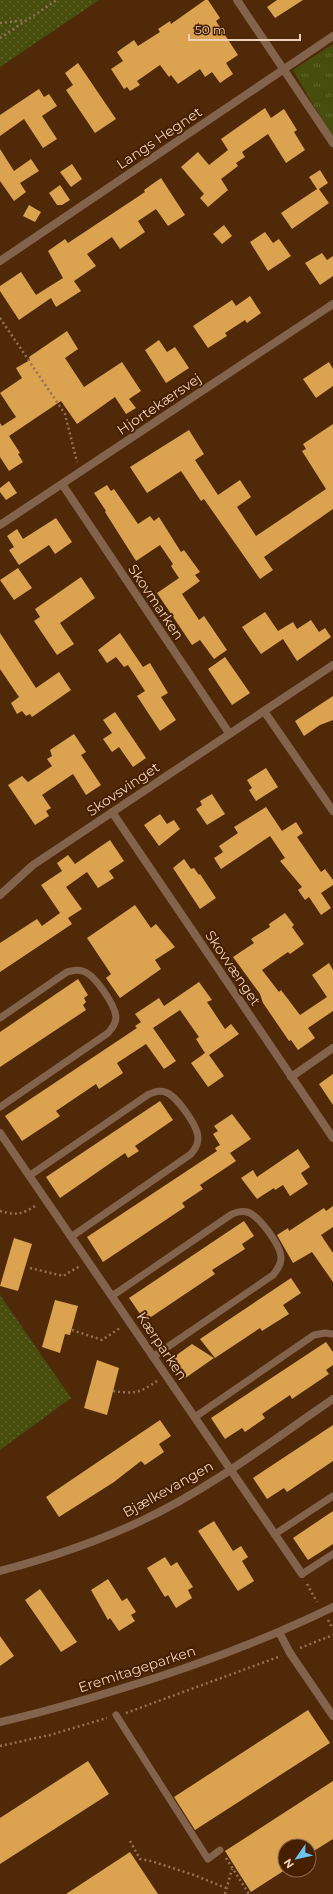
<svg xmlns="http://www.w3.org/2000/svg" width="333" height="1894" font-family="Montserrat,sans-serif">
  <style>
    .grass { fill: url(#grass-tufts) }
    .park { fill: url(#park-dots) }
    .building { fill: #dba34f }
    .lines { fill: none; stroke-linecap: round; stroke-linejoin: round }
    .path { stroke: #947055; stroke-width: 2.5; stroke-dasharray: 2 3; stroke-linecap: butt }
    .service { stroke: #84634d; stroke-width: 7 }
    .minor { stroke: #84634d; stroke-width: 8 }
    .labels { text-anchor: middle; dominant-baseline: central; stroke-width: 4; stroke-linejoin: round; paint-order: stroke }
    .street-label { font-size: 14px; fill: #eecfba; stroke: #451f00 }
  </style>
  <defs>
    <pattern id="grass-tufts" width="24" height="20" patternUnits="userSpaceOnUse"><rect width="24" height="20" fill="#474d0d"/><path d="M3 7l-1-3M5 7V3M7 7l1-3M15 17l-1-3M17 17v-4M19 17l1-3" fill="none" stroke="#62662e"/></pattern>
    <pattern id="park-dots" width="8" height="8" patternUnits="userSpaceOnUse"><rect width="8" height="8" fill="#474d0d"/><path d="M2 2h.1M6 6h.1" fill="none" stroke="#62662e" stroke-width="1.8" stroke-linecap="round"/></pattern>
  </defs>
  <rect width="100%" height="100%" fill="#502909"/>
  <path class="grass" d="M333,44v95l-40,-69z"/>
  <path class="park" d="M0,0h99l-99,67z
    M0,1295l71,103 -71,52z"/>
  <path class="building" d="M205,0h3l12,18 -4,3 22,34 -12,8 7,11 -13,9 -8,-11 -7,5 -5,-8 -22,15 -7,-9 -2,2 -9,-12 -23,16 3,4 -10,6 -3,-4 -3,2 -13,-20 12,-8 -6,-9 17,-12 4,6 22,-14 -2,-3 12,-8 1,3z
    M277,0h26l-28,18 -8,-11z
    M78,63l38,56 -21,14 -29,-43 7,-5 -8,-12z
    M39,89l5,8 5,-3 8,12 -15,10 15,23 -14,9 -19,-29 -24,17v-21z
    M265,108l6,10 13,-9 13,21 -3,2 11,18 -19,13 -18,-29 -26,18 3,5 -9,6 2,3 -17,13 7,11 -20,17 -8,-9 4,-4 -23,-27 17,-15 11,13 19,-15 -7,-11z
    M0,149l14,22 17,-12 8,12 -19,12 6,9 -12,9 -14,-20z
    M72,164l10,15 -11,8 -11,-15z
    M320,170l8,13 -9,6 10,14 -37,26 -11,-16 36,-24 -8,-12z
    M161,178l24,37 -17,11 -12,-17 -18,12 7,11 -25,17 -8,-12 -25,17 9,12 -22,15 7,10 -25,16 -5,-9 -32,22 -19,-29v-5l21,-14 15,23 27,-17 -15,-27 17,-12 3,4 77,-51 -1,-2z
    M60,185l10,15 -8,5h-5l-8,-12z
    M29,205l12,7 -6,10 -12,-6z
    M224,225l8,11 -10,8 -9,-10z
    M265,232l8,11 6,-4 12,17 -23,15 -18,-29z
    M322,253l5,7 6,-4v20l-13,9 -15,-22z
    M250,296l11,17 -14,10 -2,-3 -20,13 2,3 -19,12 -15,-22 39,-26 4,6z
    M67,331l11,18 -13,9 19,29 38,-25 19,29 -12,8 7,9 -10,6 -11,-17 -38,27 -16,-23 -52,35 11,17 -2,1 5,8 -14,9 -9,-14v-34l2,3 14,-9 -16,-24 22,-15 -6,-10 14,-8 -1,-3z
    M159,340l8,12 8,-5 14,21 -23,15 -21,-33z
    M329,362l4,7v17l-17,12 -13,-19z
    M333,424v85l-69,48 9,13 -13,9 -56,-80 -3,2 -20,-30 -34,22 -17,-26 59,-37 15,24 -9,6 23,35 22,-15 11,17 -14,10 19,29 70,-47 -24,-38 4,-2 -3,-5z
    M9,481l8,12 -11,7 -6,-8v-4z
    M107,485l4,6 3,-2 24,35 12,-8 4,5 5,-4 22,35 3,-2 16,22 -5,3 5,6 -18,13 17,26 5,-4 23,34 -13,9 -14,-19 -8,5 -35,-52 22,-15 -8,-12 2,-2 -13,-19 -24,16 -31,-49 1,-1 -12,-18z
    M56,518l16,24 -17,12 -6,-9 -30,20 -10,-15 5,-3 -7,-11 10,-7 6,10z
    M18,568l14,20 -18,12 -14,-20z
    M81,577l14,21 -35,25 14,21 -17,11 -23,-34 6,-4 -5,-8z
    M265,612l13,19 15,-9 4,7 14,-9 8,12 6,-4 6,9 -34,24 -14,-22 -22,15 -19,-27z
    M0,633l36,55 23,-16 12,18 -39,27 -2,-3 -4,2 -4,-5 -5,3 -6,-11 8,-6 -19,-28z
    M120,633l23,34 7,-4 18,30 -7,4 15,23 -16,11 -23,-35 8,-5 -17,-26 -4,2 -8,-10 -9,6 -9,-13z
    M225,657l25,36 -18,12 -24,-36z
    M333,696v24l-13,5 -16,11 -9,-15z
    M115,712l31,46 -13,9 -14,-20 -7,5 -9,-13 9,-6 -9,-13z
    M74,734l12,18 -5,3 20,30 -15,10 -13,-21 -31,21 9,13 -5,3 3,5 -14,9 -27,-40 14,-9 6,6 24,-16 -5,-7 5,-3 -2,-6z
    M266,768l12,19 -22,14 -7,-11 3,-2 -5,-8z
    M212,794l13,20 -18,11 -11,-16 6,-4 -2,-4z
    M266,807l16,24 14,-9 7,11 -6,4 24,35 4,-3 8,11v5l-12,8 10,15 -10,7 -12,-18 -4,3 -7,-10 4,-3 -22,-26 5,-3 -15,-22 -49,33 -7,-11 9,-6 -4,-6 19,-13 -4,-6z
    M160,814l7,10 7,-4 6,9 -21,17 -15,-21z
    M110,840l14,21 -15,10 5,7 -16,10 -11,-16 -21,15 16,22 -14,9 4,6 -72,48v-29l37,-24 5,7 18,-13 -19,-28 21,-14 -5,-8 11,-8 7,9z
    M184,859l7,10 3,-1 5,7 1,-1 16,24 -16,11 -27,-41z
    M135,905l16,23 5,-4 19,23 -20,13 6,9 -41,29 -14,-20 5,-4 -24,-36z
    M285,913l9,12 -2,2 12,17 -14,10 -2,-2 -26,18 17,22 2,-2 19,25 27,-18 -15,-22 17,-12 4,7v41l-25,17 7,10 -17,12 -7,-10 -2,1 -26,-38 -3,-9 -27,-37 21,-14 -3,-4 19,-12 -1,-3z
    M78,979l10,16 -4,3 2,4 -3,3 3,5 -86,57v-35z
    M199,982l13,18 -5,2 18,27 6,-5 8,10 -30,21 15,21 -16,11 -17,-24 14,-10 -9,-14 3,-2 -19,-27 -27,18 23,33 -12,8 -18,-25 -29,19 6,10 -24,16 -3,-5 -40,27 4,5 -38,25 -17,-25 132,-88 -2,-2 6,-4 -6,-8 24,-16 5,8z
    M333,1074v31l-14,-21z
    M160,1101l13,19 -38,26 4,5 -11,7 -3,-5 -65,45 -14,-21z
    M232,1114l19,25 -21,14 6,8 -36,24 3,4 -21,14 3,4 -82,55 -16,-25 130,-86 -2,-3 5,-3 -7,-11 5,-3 -4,-5z
    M298,1149l12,18 -9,6 7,11 -18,12 -7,-11 -8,5 -1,-2 -17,11 -16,-21 12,-8 4,7z
    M333,1206v21l-12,8 12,18v29l-21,-30 -19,11 -16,-28 11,-7 1,3 35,-23 2,3z
    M244,1221l10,15 -12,8 3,5 -33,21 3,4 -70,47 -16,-23z
    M14,1238l18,6 -14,47 -18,-5z
    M291,1278l10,15 -18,12 6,9 -27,17 -2,-3 -45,30 -15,-19z
    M55,1300l23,6 -8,29 -5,-1 -5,19 -18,-6z
    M326,1342l7,10v13l-7,5 3,4 -37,25 -2,-4 -28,19 3,4 -20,14 -3,-4 -17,11 -14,-21z
    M192,1344l22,14 -30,21 -13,-20z
    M97,1360l22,8 -12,47 -23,-7z
    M160,1420l11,16 -12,8 5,8 -19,13 -4,-4 -27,21 -55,35 -13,-20z
    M333,1425v36l-46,31 -3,-4 -17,11 -14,-21z
    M333,1511v33l-25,16 -15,-22z
    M214,1521l19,30 8,-5 7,11 -6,4 12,20 -16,10 -40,-60z
    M165,1557l6,9 6,-4 16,25 -5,3 4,8 -16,10 -8,-13 -3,2 -2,-3 -16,-26z
    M108,1579l14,22 5,-3 9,14 -5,3 4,6 -16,10 -9,-13 -2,2 -17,-30z
    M40,1589l37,53 -16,10 -36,-52z
    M0,1636l14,20 -14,10z
    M308,1710l22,33 -135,87 -21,-33z
    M88,1761l21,33 -109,70v-46z
    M333,1781v58l-24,15v-8h-24v24l-34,22 -26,-41z
    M130,1852l28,42h-92z"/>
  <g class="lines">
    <path class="path" d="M0,23l25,-3
      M0,38l57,-38
      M0,318l65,96 12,48
      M0,1211c17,5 22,3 37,-6
      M30,1268l33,8 17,-10
      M72,1330l30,10 18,-12
      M113,1391c21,3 27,2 44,-10
      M307,1584l10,18
      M328,1620l5,9
      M300,1648l33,-13
      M126,1713l155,-57
      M0,1746l50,-11 57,-17
      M130,1841l10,18 11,2 43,14 32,13
      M226,1858l23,36
      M225,1894l7,-25"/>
    <path class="service" d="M0,1018l67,-46c5,-1 9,-3 15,-1 12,2 33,34 34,46 0,7 -4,11 -8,16l-108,74
      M29,1176l120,-82c6,-2 10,-4 16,-2 11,3 33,34 33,46 0,7 -3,11 -7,16l-120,83
      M112,1296l120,-82c5,-2 10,-3 15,-2 12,3 34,34 34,46 0,7 -4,12 -8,17l-120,82
      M195,1417l119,-82 11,-2 8,1
      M275,1534l58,-38
      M302,1574l31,-20
      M116,1715l92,144 12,-9"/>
    <path class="minor" d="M237,0l96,143
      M0,261l333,-225
      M62,484l167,249
      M0,525l333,-221
      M264,711l69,100
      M112,812l221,326
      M0,895l33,-30 300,-200
      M291,1077l42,-29
      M0,1133l302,441
      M0,1571c49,-13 97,-29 143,-51 65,-30 130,-80 190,-121
      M279,1632l11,21 43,63
      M0,1722c41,-9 81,-21 120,-33 73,-22 145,-49 213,-82"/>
  </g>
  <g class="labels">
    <g class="street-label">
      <text transform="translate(159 138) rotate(-34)">Langs Hegnet</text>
      <text transform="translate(159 404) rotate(-34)">Hjortekærsvej</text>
      <text transform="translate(156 602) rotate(56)">Skovmarken</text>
      <text transform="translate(123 789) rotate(-34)">Skovsvinget</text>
      <text transform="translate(233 968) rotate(56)">Skovvænget</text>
      <text transform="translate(162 1346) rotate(56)">Kærparken</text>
      <text transform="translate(168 1489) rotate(-29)">Bjælkevangen</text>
      <text transform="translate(137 1669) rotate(-18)">Eremitageparken</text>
    </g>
  </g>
  <g transform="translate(297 1858) rotate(236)"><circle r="19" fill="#451f00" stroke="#89654a"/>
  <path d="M0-3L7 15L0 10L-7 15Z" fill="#6cc3f3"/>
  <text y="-6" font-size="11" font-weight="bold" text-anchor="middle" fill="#eecfba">N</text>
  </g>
  <path d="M189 34v6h111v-6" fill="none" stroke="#eecfba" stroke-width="2"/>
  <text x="195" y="34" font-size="12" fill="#eecfba" stroke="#451f00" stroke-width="3" paint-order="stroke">50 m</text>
</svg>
